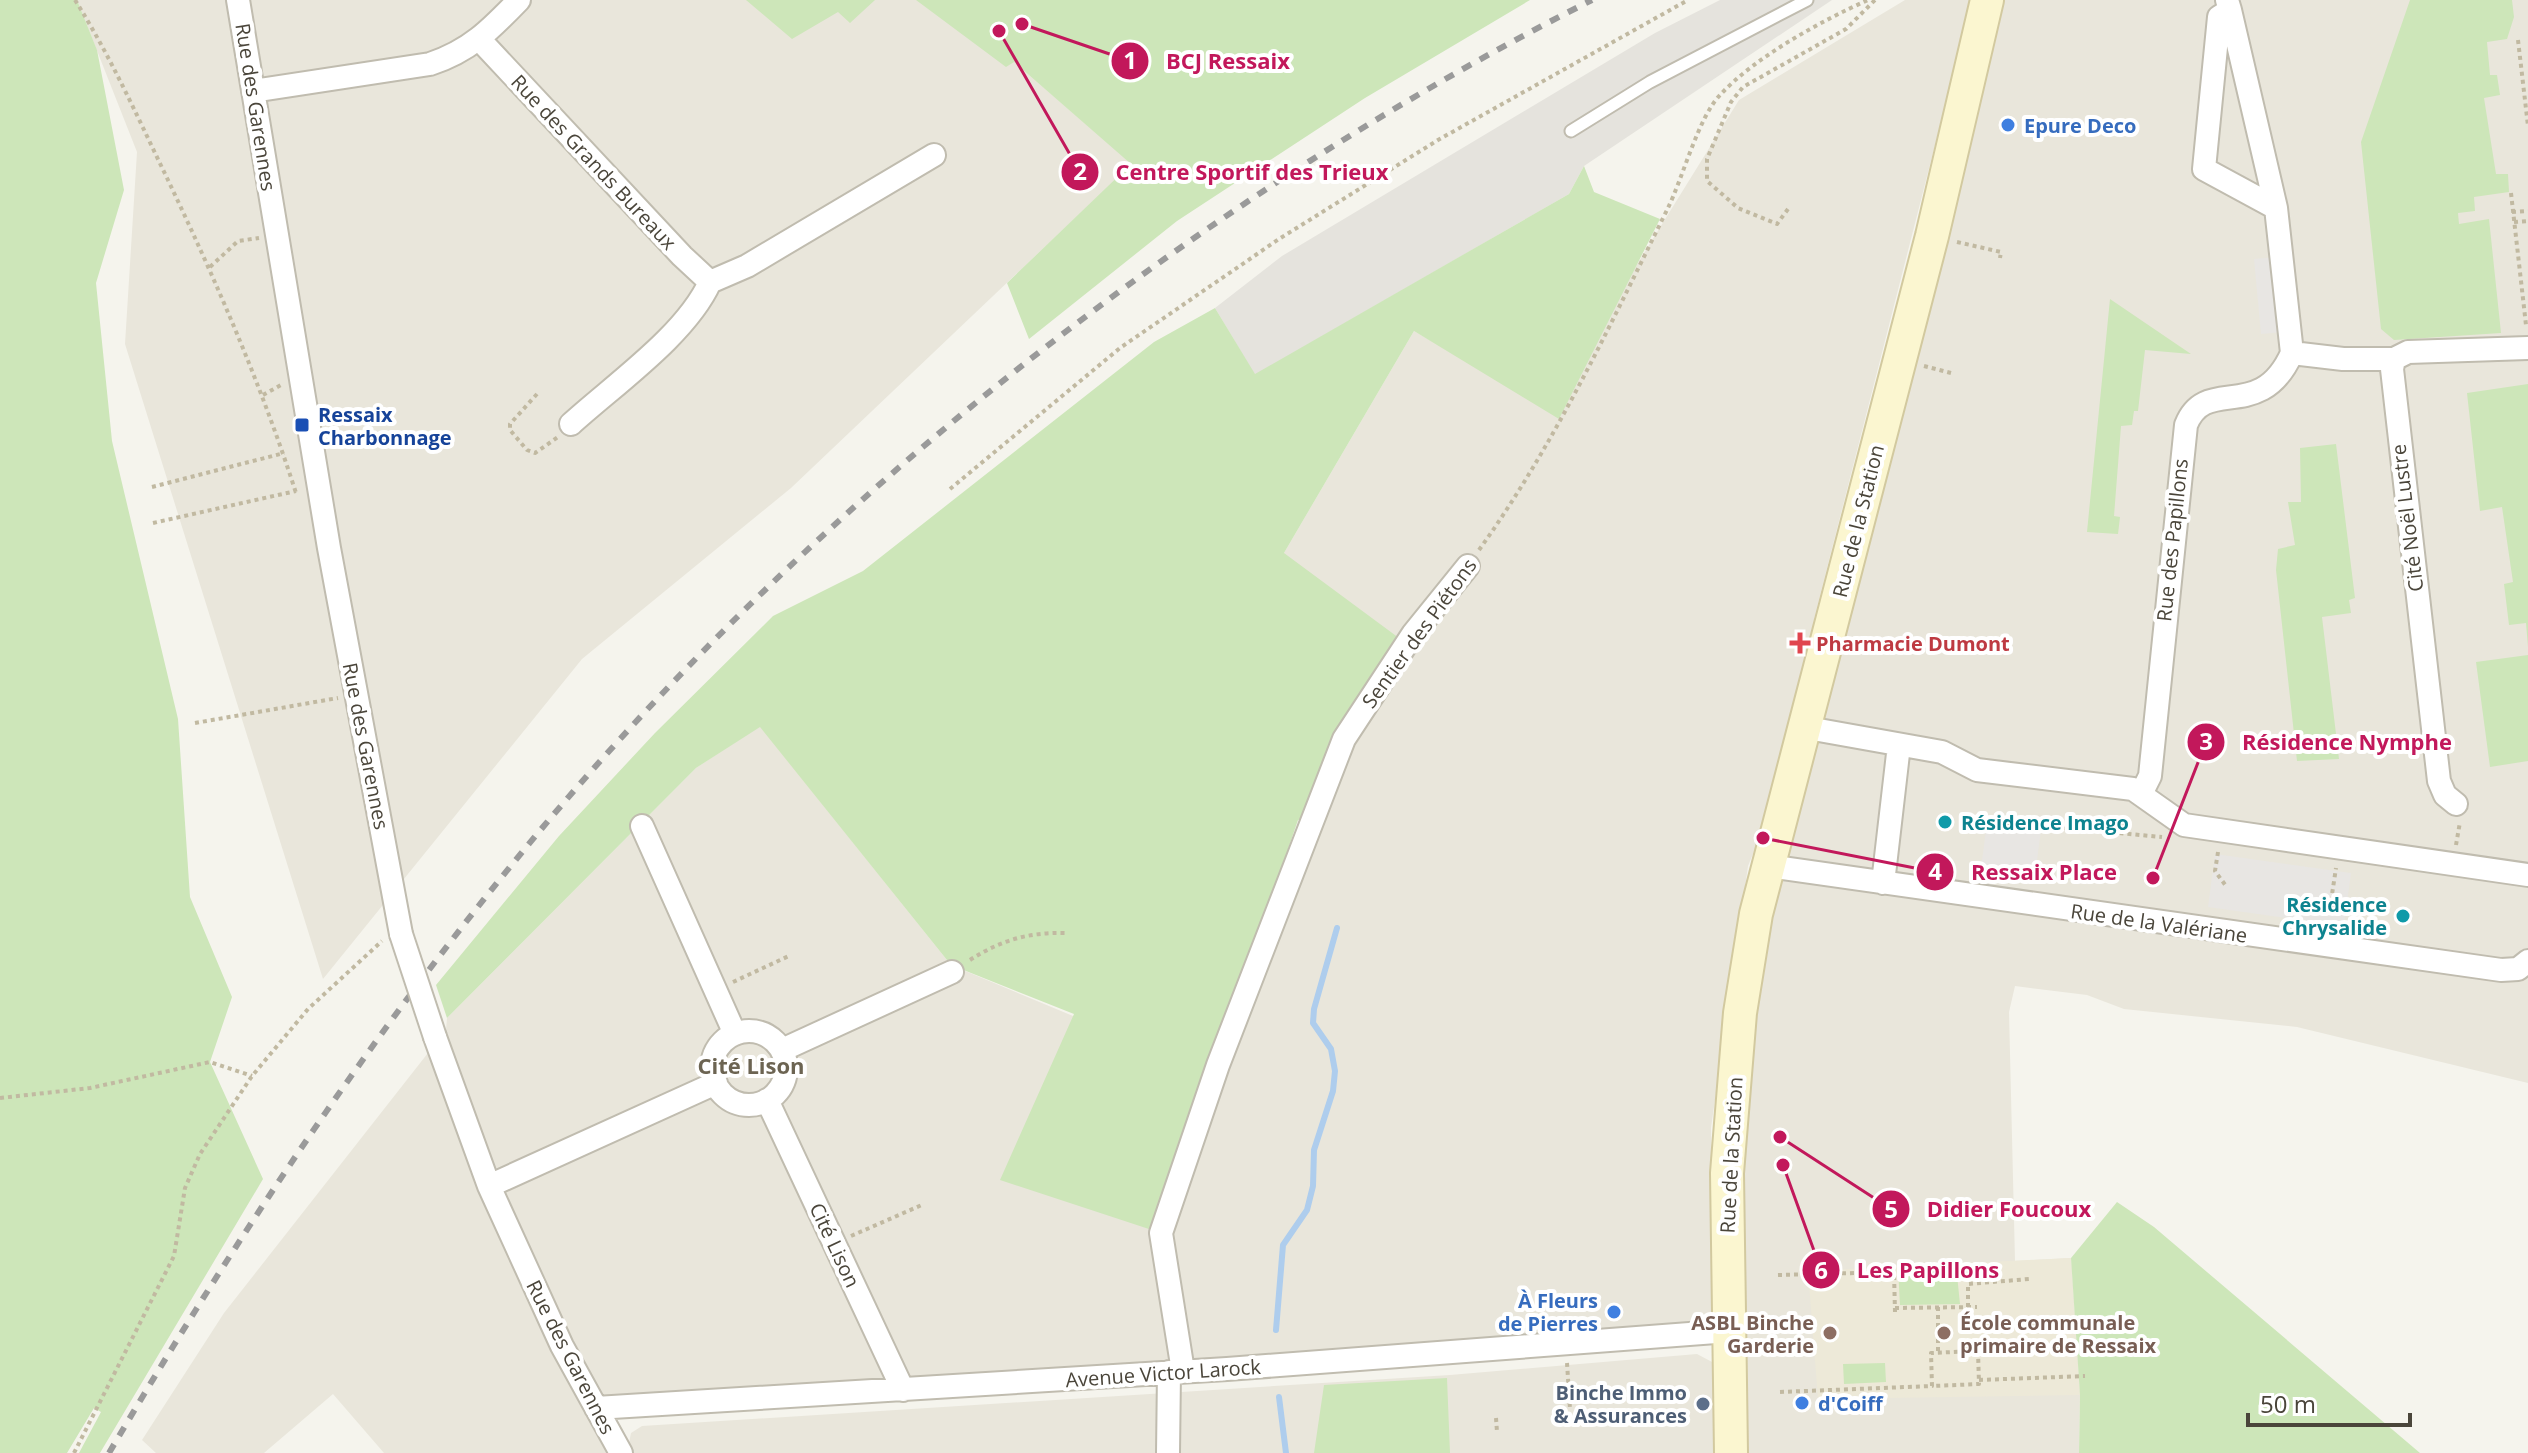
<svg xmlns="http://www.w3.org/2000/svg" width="2528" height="1453" font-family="'Open Sans',sans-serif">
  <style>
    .residential { fill: #e9e6db }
    .industrial { fill: #e5e3dd }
    .education { fill: #ede9d8 }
    .green { fill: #cde6b9 }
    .parking { fill: #e8e6e3 }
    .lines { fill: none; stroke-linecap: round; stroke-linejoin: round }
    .stream { stroke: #aecded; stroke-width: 6 }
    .lane-casing { stroke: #c0bcaf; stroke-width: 15 }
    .street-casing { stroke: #c0bcaf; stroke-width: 26 }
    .secondary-casing { stroke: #d2c99f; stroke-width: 36 }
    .path { stroke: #c1b9a1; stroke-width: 4; stroke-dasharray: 4 4; stroke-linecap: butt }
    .lane { stroke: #fff; stroke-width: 11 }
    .street { stroke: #fff; stroke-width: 22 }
    .secondary { stroke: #fbf6d0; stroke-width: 32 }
    .rail { stroke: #9a9a9a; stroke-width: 6; stroke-dasharray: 10 10; stroke-linecap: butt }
    .street-bridge-casing { stroke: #c0bcaf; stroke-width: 26; stroke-linecap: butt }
    .street-bridge { stroke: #fff; stroke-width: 22 }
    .shop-dot { fill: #3f7fe0; stroke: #fff; stroke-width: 3 }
    .transit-dot { fill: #1a4fb4; stroke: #fff; stroke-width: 3 }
    .health-dot { fill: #e0444e; stroke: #fff; stroke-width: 3 }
    .culture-dot { fill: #0f9aa8; stroke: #fff; stroke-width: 3 }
    .education-dot { fill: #8d6e63; stroke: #fff; stroke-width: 3 }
    .service-dot { fill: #5c6f8a; stroke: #fff; stroke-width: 3 }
    .labels { text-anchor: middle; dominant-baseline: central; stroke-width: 8; stroke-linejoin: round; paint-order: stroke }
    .street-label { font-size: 20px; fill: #4a453a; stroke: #fff }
    .shop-label { font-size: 20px; font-weight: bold; fill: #366cbe; stroke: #fff; text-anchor: start }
    .transit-label { font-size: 20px; font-weight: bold; fill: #164399; stroke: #fff; text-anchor: start }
    .health-label { font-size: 20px; font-weight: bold; fill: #be3a42; stroke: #fff; text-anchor: start }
    .culture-label { font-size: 20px; font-weight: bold; fill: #0d838f; stroke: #fff; text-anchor: start }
    .education-label { font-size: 20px; font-weight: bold; fill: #785e54; stroke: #fff; text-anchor: end }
    .service-label { font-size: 20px; font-weight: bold; fill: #4e5e75; stroke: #fff; text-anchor: end }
    .neighbourhood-label { font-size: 22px; font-weight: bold; fill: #6c6452; stroke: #fff }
    .leader { fill: none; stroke: #c2185b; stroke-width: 3 }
    .callout-dot { fill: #c2185b; stroke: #fff; stroke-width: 3 }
    .mark-label { font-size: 24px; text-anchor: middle; font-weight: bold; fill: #fff }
    .callout-label { font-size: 22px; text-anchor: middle; font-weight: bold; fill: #c2185b; stroke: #fff; stroke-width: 8; stroke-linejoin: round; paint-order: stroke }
  </style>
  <rect width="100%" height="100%" fill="#f5f4ed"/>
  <path class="residential" d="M77,0h992l-55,62 118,102 -341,324 -209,171 -259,320 -198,-635 12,-192z
    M1905,0h67l-158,619 -10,111 -56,136 -37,262 3,214 -1119,71 23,40h-234l-51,-59 -69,59h-108l-14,-13 82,-127 222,-283 1,-12 249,-250 64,-42 191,239 256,107 48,-136 73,-169 -44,-214 130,-222 134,77 191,-308z
    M1997,0h531v1083l-231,-56 -173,-18 -37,-14 -72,-9 -6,26 6,249 56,-3 9,137 -1,58h-337l-3,-290 26,-213 17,-102z
    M1697,1354l17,9 10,90h-1090l-5,-10 2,-10 11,-7 808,-51z"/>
  <path class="industrial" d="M1720,0h112l-248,166 -15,28 -314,181 -40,-67 67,-52 373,-223z"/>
  <path class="education" d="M2071,1258l9,137 -262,4 -10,-128z"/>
  <path class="green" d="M0,0h77l20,50 27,140 -28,93 16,158 66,278 12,178 42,100 -22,65 53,117 -163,274h-21l22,-41 -7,-4 -27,45h-67z
    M746,0h129l-25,23 -12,-11 -46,27z
    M916,0h614l-165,98 -188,123 -148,118 -22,-56 124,-119 -117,-102 -8,5z
    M2410,0h102l2,17 -7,22 -20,3 3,33h7l3,20 -16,3 12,76h12l1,18 -35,5 1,14 -17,2 1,11 30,-5 12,114 -107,7 -13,-11 -20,-187z
    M1584,166l10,26 66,27 -101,200 -145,-88 -130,222 119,88 -94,177 -11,2 -13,38 4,12 -23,62 -11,4 -100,295 -155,-51 74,-166 -123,-49 -191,-238 -64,41 -249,250 -11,-33 123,-149 96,-103 118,-117 90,-45 291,-229 61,-34 40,66 314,-180z
    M2110,299l81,55 -46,-4 -7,61h-4l-2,14 -11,1 -7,90 6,1 -2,17 -31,-2z
    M2528,384v263l-2,-24 -17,2 -5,-41 9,-2 -11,-75 -22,4 -13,-118z
    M2336,444l19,154 -6,2 2,13 -29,4 17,142 -42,2 -21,-191 2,-21 17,-4 -7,-43h13l-1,-54z
    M2528,655v106l-38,6 -14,-105z
    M2117,1202l37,25 266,226h-341l1,-58 -9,-137z
    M1956,1265l4,39 -60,1 -2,-37z
    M1885,1363l1,19 -42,2 -1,-20z
    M1447,1378l3,75h-136l10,-68z"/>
  <path class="parking" d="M2276,257l7,75 -22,2 -7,-75z
    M1987,823l54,7 -7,53 -54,-8z
    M2215,854l136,19 -7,53 -136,-19z"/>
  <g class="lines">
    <path class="stream" d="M1276,1330l7,-85 24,-35 6,-24 1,-36 19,-59 2,-20 -4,-22 -18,-26 1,-14 23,-81
      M1279,1397l7,56"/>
    <defs>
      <path id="lane" d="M1571,131l79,-49 157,-82"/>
      <path id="street" d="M238,0l91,548 72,386
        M2230,10l46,198
        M480,40l202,216 28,26 37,-16 187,-111
        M253,91l177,-27c40,-13 61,-35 89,-64
        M2292,353l51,6h51
        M571,424c44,-40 115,-89 139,-142
        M1802,727l140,25 35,18 156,19 51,36 344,50
        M2141,794l9,-18 36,-351c20,-51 74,0 106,-72l-16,-145 -72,-39 15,-152 11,-7 -3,-10
        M2456,804l-11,-9 -6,-14 -47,-412 2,-10 14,-7 120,-4
        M642,826l93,208
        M1768,866l733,104 17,-1 10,-8
        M1883,883l16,-138
        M712 1068a37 37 0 1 1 74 0a37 37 0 1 1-74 0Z
        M435,1037l54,149 73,160 59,107
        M782,1050l170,-78
        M767,1100l136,290
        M489,1186l227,-103
        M1183,1371l-22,-138 57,-168 126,-326 69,-105 55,-68
        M596,1408l631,-39 502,-38
        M1168,1453l1,-81"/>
      <path id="secondary" d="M1731,1453l-4,-280 13,-160 16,-99 176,-678 55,-236"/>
    </defs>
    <use href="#lane" class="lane-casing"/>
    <use href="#street" class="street-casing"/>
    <use href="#secondary" class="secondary-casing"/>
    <path class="path" d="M75,0c36,57 63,118 92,178 49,103 94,206 129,315
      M2518,40l10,86
      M2511,193l15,132
      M1788,209l-11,15 -39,-16 -31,-27v-22l24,-57 12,-15 103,-58 29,-29
      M2512,212l16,-1
      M2514,222l14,-1
      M1957,242l44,10 -1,6
      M210,267l28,-26 21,-3
      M1924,366l27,7
      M537,394l-27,30v6l17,20 8,3 23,-16
      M263,395l18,-10
      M152,487l132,-34
      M950,489l170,-141 159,-109 159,-99 250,-140
      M153,523l143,-32
      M1479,550c76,-106 130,-223 188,-340 16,-32 31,-92 53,-115 35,-38 101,-74 148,-95
      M195,723l143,-25
      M2011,833l-1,-10 152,14
      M2456,845l4,-23
      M2218,852l-3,19 11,15
      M2331,901l5,-33
      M970,960c31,-20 59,-28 96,-27
      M733,982l58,-27
      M0,1098l90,-10 120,-26 42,14
      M851,1236l73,-32
      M1778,1275l116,-3 1,40
      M1938,1307v45
      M1968,1307v-23l61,-5
      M1895,1308l82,-1
      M1567,1363l3,46
      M1979,1380l106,-4
      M1780,1392l152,-6 -1,-33 47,-2 1,33 -47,2
      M1496,1418l1,14
      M74,1453l100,-197 11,-68 15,-34 52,-78 56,-67 74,-68"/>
    <use href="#lane" class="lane"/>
    <use href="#street" class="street"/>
    <use href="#secondary" class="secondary"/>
    <path class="rail" d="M109,1453c129,-219 270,-431 434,-626 282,-335 659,-630 1049,-827"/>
    <defs>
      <path id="street-bridge" d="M401,934l34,103"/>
    </defs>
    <use href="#street-bridge" class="street-bridge-casing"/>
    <use href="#street-bridge" class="street-bridge"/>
  </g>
  <g class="shop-dot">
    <circle cx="2008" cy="125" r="8"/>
    <circle cx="1614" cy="1312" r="8"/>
    <circle cx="1802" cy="1403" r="8"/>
  </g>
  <rect class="transit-dot" x="294" y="417" width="16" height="16" rx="4"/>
  <path class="health-dot" d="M1796 631h8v8h8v8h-8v8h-8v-8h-8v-8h8z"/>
  <g class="culture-dot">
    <circle cx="1945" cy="822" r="8"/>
    <circle cx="2403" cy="916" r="8"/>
  </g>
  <g class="education-dot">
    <circle cx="1830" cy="1333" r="8"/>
    <circle cx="1944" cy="1333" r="8"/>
  </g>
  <circle class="service-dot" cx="1703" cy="1404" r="8"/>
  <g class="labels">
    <g class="street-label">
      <text transform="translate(256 107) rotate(81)">Rue des Garennes</text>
      <text transform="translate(594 162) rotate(47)">Rue des Grands Bureaux</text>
      <text transform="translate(2407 518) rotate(-97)">Cité Noël Lustre</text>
      <text transform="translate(1858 521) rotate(-76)">Rue de la Station</text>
      <text transform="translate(2172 540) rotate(-84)">Rue des Papillons</text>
      <text transform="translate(1419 633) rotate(-54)">Sentier des Piétons</text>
      <text transform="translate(366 746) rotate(79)">Rue des Garennes</text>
      <text transform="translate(2159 923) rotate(8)">Rue de la Valériane</text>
      <text transform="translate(1731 1155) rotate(-87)">Rue de la Station</text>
      <text transform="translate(835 1245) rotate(65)">Cité Lison</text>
      <text transform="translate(571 1357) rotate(63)">Rue des Garennes</text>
      <text transform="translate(1163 1373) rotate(-4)">Avenue Victor Larock</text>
    </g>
    <g class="shop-label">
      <text x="2024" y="125">Epure Deco</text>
      <text x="1598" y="1300" text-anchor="end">À Fleurs<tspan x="1598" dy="23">de Pierres</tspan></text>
      <text x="1818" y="1403">d'Coiff</text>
    </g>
    <g class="transit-label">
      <text x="318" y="414">Ressaix<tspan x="318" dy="23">Charbonnage</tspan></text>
    </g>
    <g class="health-label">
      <text x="1816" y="643">Pharmacie Dumont</text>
    </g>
    <g class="culture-label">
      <text x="1961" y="822">Résidence Imago</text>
      <text x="2387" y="904" text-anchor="end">Résidence<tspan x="2387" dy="23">Chrysalide</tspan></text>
    </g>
    <g class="education-label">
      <text x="1814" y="1322">ASBL Binche<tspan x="1814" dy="23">Garderie</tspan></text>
      <text x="1960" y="1322" text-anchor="start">École communale<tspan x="1960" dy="23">primaire de Ressaix</tspan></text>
    </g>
    <g class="service-label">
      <text x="1687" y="1392">Binche Immo<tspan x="1687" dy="23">&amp; Assurances</tspan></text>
    </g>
    <g class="neighbourhood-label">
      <text x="751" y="1065">Cité Lison</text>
    </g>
  </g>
  <path class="leader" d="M1022 24L1130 61M999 31L1080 172M2153 878L2206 742M1763 838L1935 872M1780 1137L1891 1209M1783 1165L1821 1270"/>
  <g class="callout-dot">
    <circle cx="1022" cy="24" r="8"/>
    <circle cx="999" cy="31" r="8"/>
    <circle cx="2153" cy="878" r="8"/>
    <circle cx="1763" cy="838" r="8"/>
    <circle cx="1780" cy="1137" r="8"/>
    <circle cx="1783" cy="1165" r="8"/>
    <circle cx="1130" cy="61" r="20"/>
    <circle cx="1080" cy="172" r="20"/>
    <circle cx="2206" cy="742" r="20"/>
    <circle cx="1935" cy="872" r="20"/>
    <circle cx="1891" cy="1209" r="20"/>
    <circle cx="1821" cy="1270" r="20"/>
  </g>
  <g class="mark-label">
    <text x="1130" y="69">1</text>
    <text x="1080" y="180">2</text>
    <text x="2206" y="750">3</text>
    <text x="1935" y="880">4</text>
    <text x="1891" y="1218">5</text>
    <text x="1821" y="1279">6</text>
  </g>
  <g class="callout-label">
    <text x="1228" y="69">BCJ Ressaix</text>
    <text x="1252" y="180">Centre Sportif des Trieux</text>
    <text x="2347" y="750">Résidence Nymphe</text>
    <text x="2044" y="880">Ressaix Place</text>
    <text x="2009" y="1217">Didier Foucoux</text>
    <text x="1928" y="1278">Les Papillons</text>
  </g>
  <path d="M2248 1413v12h162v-12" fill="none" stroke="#4a453a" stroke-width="4"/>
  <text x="2260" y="1413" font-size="24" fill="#4a453a" stroke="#ffffff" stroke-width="6" paint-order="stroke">50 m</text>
</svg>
